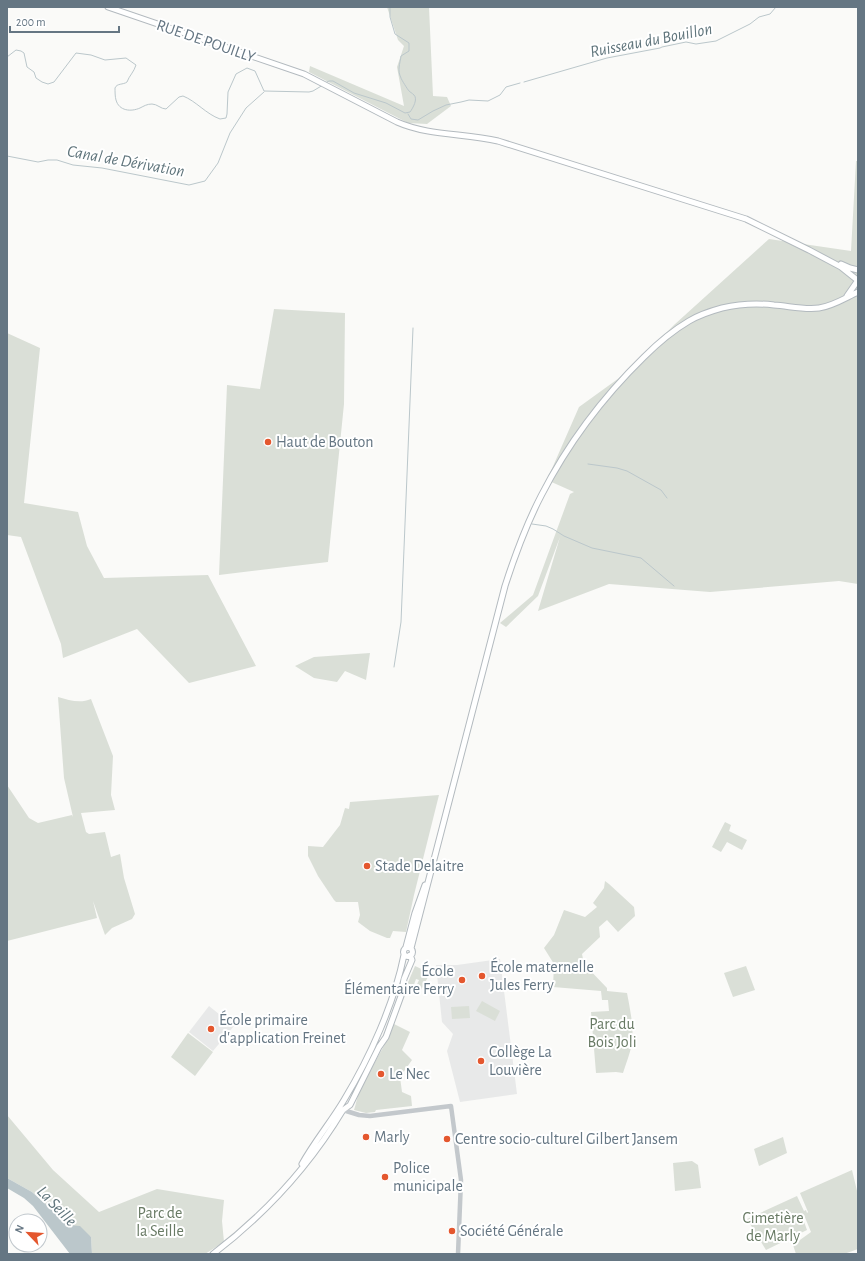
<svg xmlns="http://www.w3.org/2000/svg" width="865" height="1261" font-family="'Alegreya Sans',sans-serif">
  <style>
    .built { fill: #e8e9e9 }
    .green { fill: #dadfd7 }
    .water { fill: #bbc7cb }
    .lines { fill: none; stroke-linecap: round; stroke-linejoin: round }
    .stream { stroke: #bbc7cb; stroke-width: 1 }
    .secondary-casing { stroke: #b3babf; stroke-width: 7 }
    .tertiary { stroke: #c3c8cc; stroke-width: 4.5 }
    .secondary { stroke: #fff; stroke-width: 5 }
    .poi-dot { fill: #e4572e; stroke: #fff; stroke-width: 1.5 }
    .labels { text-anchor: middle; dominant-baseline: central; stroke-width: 4; stroke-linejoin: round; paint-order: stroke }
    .street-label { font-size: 16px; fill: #657683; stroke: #fff }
    .poi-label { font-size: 16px; fill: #657683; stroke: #fff; text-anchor: start }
    .park-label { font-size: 16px; fill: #687a64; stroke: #fff }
    .water-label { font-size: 17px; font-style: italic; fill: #60757c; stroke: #fff }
  </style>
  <rect width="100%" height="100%" fill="#fafaf8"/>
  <path class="built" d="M500,959l17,135 -57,8 -13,-51 6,-17 -11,-12 -6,-57h21z
    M209,1006l25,20 -21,25 -24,-19z"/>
  <path class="green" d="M387,7h42l4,89 14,1 4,9 -24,18 -19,-1 -99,-51 1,-6 94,40 -7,-39 7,-21 -6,-6z
    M856,161h2v423l-19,-3 -129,11 -101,-8 -71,27 22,-74 -22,59 -32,31 -6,-4 33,-28 37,-101 4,-2 -27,-12 32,-73 47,-34 48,-48 95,-86 82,12z
    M274,309l71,4 -1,91 -16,158 -109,13 8,-190 33,4z
    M7,333l33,15 -16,155 54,9 9,34 17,32 104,-3 48,91 -67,17 -52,-54 -74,29 -2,-14 -40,-107 -14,-2z
    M370,653l-4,27 -21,-9 -8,11 -23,-4 -19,-12 19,-9z
    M58,697c11,3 22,7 33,2l22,57 -2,39 4,15 -34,3 5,19 3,2 16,-2 6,25 9,-3 4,24 11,36 -3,5 -20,9 -7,7 -12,-34 4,17 -90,23v-156l22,33 9,5 34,-8 1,2 -9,-39z
    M439,795l-25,100 -8,37 -13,-1 -3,7h-3l-17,-7 -12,-9 2,-7 -2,-13h-22l-2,-2 -16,-24 -10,-20v-10l15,1 17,-22 5,-17 4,1 1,-7z
    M725,822l6,3 -2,6 18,9 -5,10 -15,-8 -6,10 -9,-5z
    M605,881l4,3 25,23 1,9 -17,16 -11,-12 -8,7 1,10 -18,17 2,10 23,24v3l20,2c3,16 7,34 5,50 -2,11 -6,20 -9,30l-7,-1 -20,1 -5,-61 18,-1 -1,-11h-6l-1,-9 -48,-4 1,-23 -10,-16 10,-13 10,-25 21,7 12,-10 -4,-4 11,-15z
    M415,966l15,7 -11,21 -5,-3 5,-11 -3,-1 -4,11 -6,-3z
    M746,966l9,24 -22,7 -9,-24z
    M482,1001l18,10 -5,10 -19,-10z
    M469,1006l1,12 -18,1 -1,-12z
    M394,1024l16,8 -8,18 10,10 -12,17 2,15 9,4 1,10 -36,4 -1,2 -9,1 -12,-3c2,-6 3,-12 5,-18 11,-24 26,-44 35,-68z
    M188,1033l25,19 -18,24 -24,-19z
    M7,1115l46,55 46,42 58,-23 67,11 -2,21 2,21 -19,12h-113l-1,-17 -22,-12 -37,-33 -25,-14z
    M783,1137l4,16 -28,13 -5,-17z
    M692,1161l6,4 3,23 -26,3 -2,-28z
    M852,1170l6,25v54l-14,5h-48l-3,-9 18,-13 -7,-17 -2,1 5,14 -41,20 -19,-31 50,-23 7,15 2,-1 1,3 1,-1 -8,-19z"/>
  <path class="water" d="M7,1178l25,14 37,33 11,1 11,11 1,17h-22l-37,-48 -9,-8 -17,-10z"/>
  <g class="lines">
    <path class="stream" d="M7,57l9,-7 5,1 3,2 3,14 7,5 2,6 6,4 6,2 6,-2 22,-29 15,2 14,5 21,-2 10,7c-2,7 -7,11 -9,17 -4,3 -10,1 -12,6 0,3 0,9 1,12 3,11 15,12 24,8 4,-2 7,-4 12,-4 5,0 9,5 14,5l13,-12 4,-1c13,5 23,18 37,23l6,-1 1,-4 1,-22 8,-18 11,-6 8,3 9,20 45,1 4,-1 10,-6
      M524,82l83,-24 53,-10 2,-1 24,-5 10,2 20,-3 34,-17 9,-7 11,-3 6,-7
      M325,83l4,-2h4l21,12 32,10 19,10 5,-1c3,-4 8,-13 4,-17 -2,-2 -4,-3 -5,-4 -1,-1 -8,-12 -8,-13 -4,-8 -1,-14 0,-22l8,-5v-8l-14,-9 -5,-17v-10
      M408,114l3,5 7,1 15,-9 13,-6 15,-3 8,-2 19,1 12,-6 6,-8 14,-4
      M7,156l31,6 10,-2h9l16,5 29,3 87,17 16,-4 13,-18 12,-30 16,-25 18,-16
      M588,464l29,4 10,3 34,19 6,8
      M532,524l14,2 7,3 11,7 28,12 49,10 33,28
      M394,667l7,-45 12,-294"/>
    <defs>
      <path id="secondary" d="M108,7l196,67 93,48c32,14 67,11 101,19l248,78 63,31 32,17 15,12
        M841,264l9,4 8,2
        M847,296l9,-13
        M406,947l9,-34 10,-28
        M403.5 952a4.5 4.5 0 1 1 9 0a4.5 4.5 0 1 1-9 0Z
        M411,948l94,-362c10,-31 21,-61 36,-90 26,-51 62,-99 103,-139 13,-13 28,-26 45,-36 10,-6 22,-10 33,-13 17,-4 35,-5 52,-3 15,1 30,5 45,3 14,-2 26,-10 39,-16
        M302,1164c12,-22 29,-42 42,-64 26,-43 50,-96 60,-145
        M213,1254c51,-39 97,-89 130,-144l7,-5 29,-58 7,-10 15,-41 3,-17 8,-19 -2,-5"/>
    </defs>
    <use href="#secondary" class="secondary-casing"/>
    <path class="tertiary" d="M343,1110l16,5 11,1 81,-10 10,74 -3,74"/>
    <use href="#secondary" class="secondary"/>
  </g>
  <g class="poi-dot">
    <circle cx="268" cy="442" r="4"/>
    <circle cx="367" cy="866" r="4"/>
    <circle cx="482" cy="976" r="4"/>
    <circle cx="462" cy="980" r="4"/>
    <circle cx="211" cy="1029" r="4"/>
    <circle cx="481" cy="1061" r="4"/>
    <circle cx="381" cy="1074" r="4"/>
    <circle cx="366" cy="1137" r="4"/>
    <circle cx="447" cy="1139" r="4"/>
    <circle cx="385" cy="1177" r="4"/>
    <circle cx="452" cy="1231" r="4"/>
  </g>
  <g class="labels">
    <g class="street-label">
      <text transform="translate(206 41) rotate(19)">RUE DE POUILLY</text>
    </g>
    <g class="poi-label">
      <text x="276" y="442">Haut de Bouton</text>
      <text x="375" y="866">Stade Delaitre</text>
      <text x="490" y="967">École maternelle<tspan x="490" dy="18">Jules Ferry</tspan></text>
      <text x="454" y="971" text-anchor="end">École<tspan x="454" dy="18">Élémentaire Ferry</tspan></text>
      <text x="219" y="1020">École primaire<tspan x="219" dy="18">d'application Freinet</tspan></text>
      <text x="489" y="1052">Collège La<tspan x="489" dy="18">Louvière</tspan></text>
      <text x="389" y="1074">Le Nec</text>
      <text x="374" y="1137">Marly</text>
      <text x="455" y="1139">Centre socio-culturel Gilbert Jansem</text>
      <text x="393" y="1168">Police<tspan x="393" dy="18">municipale</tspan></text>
      <text x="460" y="1231">Société Générale</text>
    </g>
    <g class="park-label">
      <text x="612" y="1024">Parc du<tspan x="612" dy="18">Bois Joli</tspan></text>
      <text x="160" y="1213">Parc de<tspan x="160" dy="18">la Seille</tspan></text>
      <text x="773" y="1218">Cimetière<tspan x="773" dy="18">de Marly</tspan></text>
    </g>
    <g class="water-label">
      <text transform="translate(651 40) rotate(-11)">Ruisseau du Bouillon</text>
      <text transform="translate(126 161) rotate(10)">Canal de Dérivation</text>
      <text transform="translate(57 1206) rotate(46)">La Seille</text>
    </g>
  </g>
  <rect width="865" height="1261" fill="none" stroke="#657683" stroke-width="16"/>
  <g transform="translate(28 1233) rotate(295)"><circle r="19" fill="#ffffff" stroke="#c1c8cd"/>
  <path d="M0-3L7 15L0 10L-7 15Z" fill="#e4572e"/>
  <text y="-6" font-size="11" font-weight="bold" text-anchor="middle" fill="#657683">N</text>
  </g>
  <path d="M10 26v6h109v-6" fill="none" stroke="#657683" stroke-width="2"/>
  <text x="16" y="26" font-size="12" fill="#657683" stroke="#ffffff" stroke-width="3" paint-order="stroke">200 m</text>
</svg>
